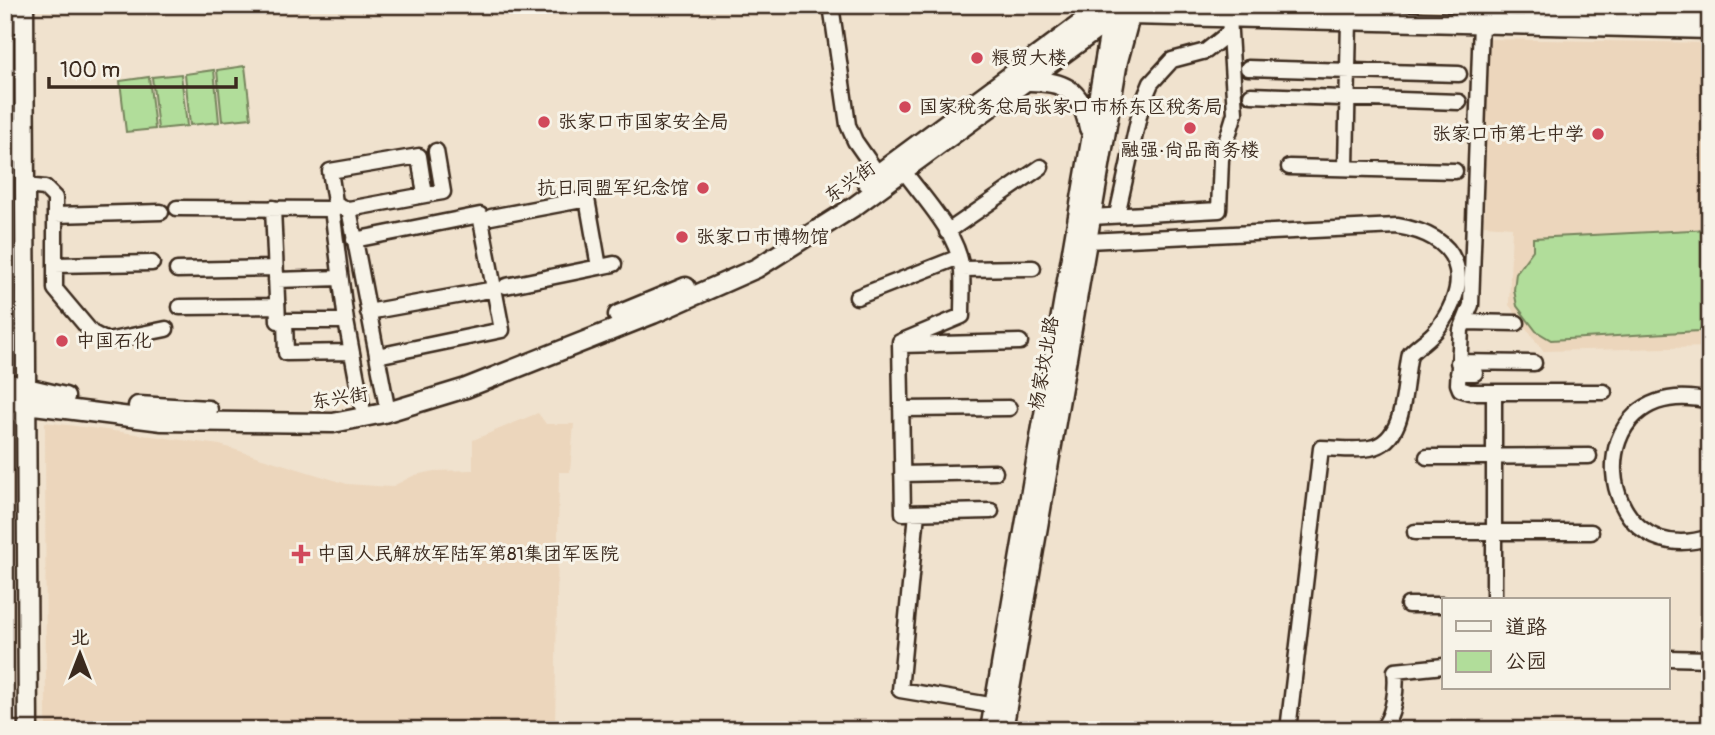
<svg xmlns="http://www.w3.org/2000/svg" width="1715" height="735" font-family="Pangolin,'LXGW WenKai TC',sans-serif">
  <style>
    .built { fill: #ecd6bc }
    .green { fill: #b1dd9a; stroke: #76845c; stroke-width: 2 }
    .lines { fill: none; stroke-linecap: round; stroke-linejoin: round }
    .minor-casing { stroke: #3b2a1e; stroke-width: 19 }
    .major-casing { stroke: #3b2a1e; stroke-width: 23 }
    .minor { stroke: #f7f3e8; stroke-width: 14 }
    .major { stroke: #f7f3e8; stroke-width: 18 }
    .poi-dot { fill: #d1495b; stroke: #f7f3e8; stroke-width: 2.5 }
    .labels { text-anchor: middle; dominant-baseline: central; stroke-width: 6; stroke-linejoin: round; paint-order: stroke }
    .poi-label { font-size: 19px; fill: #3b2a1e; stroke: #f7f3e8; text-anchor: start }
    .street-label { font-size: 19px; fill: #3b2a1e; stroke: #f7f3e8 }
  </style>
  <rect width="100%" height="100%" fill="#f0e2ce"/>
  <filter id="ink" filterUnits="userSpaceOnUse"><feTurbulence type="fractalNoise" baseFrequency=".0143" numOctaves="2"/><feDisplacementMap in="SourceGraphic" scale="14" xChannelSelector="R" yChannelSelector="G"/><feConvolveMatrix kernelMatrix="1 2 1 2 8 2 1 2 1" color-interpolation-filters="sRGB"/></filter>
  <g filter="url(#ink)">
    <path class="built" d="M1488,39l222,4v304l-167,4 -34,-46 3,-78 -28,-2z
      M538,413l8,11h28l-4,48h-11l-4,258h-509l-1,-308 175,23 127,39 44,3 24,-12 19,-4 39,-1v-30z"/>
    <path class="green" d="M245,66l6,52 -29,3 -5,-51z
      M214,70l5,52 -29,3 -5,-51z
      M181,74l6,52 -29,3 -6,-52z
      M149,77l6,52 -29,3 -6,-51z
      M1710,229v93l-11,9 -148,9 -15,-9 -19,-25 -3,-16 2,-17 17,-23v-12z"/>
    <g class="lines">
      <defs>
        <path id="minor" d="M831,5l17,120 7,16 23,33
          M1463,21v-16
          M1481,22l-10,283 -10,25 -3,54 2,5 9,3h135
          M1248,68l211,6
          M1251,95l208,7
          M1289,167l166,4
          M1346,168l3,-149
          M903,170c21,29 56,64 59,101 1,14 0,30 0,45l-62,26 3,171 88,-2
          M25,186l20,2 10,10v91l37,44 15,8 59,-12
          M425,195l18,-3 -7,-41
          M177,208l155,1 14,112
          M273,208l5,113h68l16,85
          M349,209l-7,-1 -7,-6 -5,-31 89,-15 6,39 -76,14 37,193
          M55,215l106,-3
          M1117,215l24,-108 10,-24 21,-23 34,-9 24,-19
          M491,217l96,-18 12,68
          M1091,217l128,-7 2,-51 14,-46 -6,-96
          M947,232l94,-65
          M354,240l126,-25 22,115 -125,26
          M1087,241l310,-15c62,10 78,51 41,102 -7,10 -20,17 -28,26 -7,29 -2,87 -40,94 -15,3 -33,0 -49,0l-33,282
          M55,265l97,-2
          M962,269l71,-1
          M177,270l98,-2
          M276,280l64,-2
          M506,286l108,-22
          M857,297l102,-40
          M180,307l97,-1
          M368,312l127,-23
          M285,321l1,32 66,-1
          M1464,322l53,1
          M900,345l120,-3
          M1458,362l76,1
          M1458,373h17
          M1710,401c-137,-31 -119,175 0,136
          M901,409l108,-1
          M1427,457l162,-1
          M902,474l93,-2
          M917,513l-17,177 102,17
          M1415,532h176
          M1494,600v-208
          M1408,605h36
          M1668,658l42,1
          M1381,730c13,-13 16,-42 14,-59l49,-5"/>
        <path id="major" d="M24,5l4,725
          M1481,5l229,7
          M1025,81c37,-1 56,7 64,47
          M867,182l239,-177
          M618,315l68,-28
          M5,383l60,14
          M5,398l21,6 136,17 171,2 51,-10 82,-25 187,-74 104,-46 98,-62 249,-182 26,-9 580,14
          M138,406l70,4
          M990,730l123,-718
          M1003,730l115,-669 14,-52"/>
      </defs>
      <use href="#minor" class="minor-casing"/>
      <use href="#major" class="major-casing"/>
      <use href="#minor" class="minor"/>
      <use href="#major" class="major"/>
    </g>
  </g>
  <g class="poi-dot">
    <circle cx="977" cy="58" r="7"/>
    <circle cx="905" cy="107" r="7"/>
    <circle cx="544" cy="122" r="7"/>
    <circle cx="1190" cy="128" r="7"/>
    <circle cx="1598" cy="134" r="7"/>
    <circle cx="703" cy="188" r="7"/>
    <circle cx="682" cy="237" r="7"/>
    <circle cx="62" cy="341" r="7"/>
    <path d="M297.5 543.5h7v7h7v7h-7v7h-7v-7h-7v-7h7z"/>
  </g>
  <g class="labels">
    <g class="poi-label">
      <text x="991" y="58">粮贸大楼</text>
      <text x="919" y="107">国家税务总局张家口市桥东区税务局</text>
      <text x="558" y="122">张家口市国家安全局</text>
      <text x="1584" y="134" text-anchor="end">张家口市第七中学</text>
      <text x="1190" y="150" text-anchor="middle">融强·尚品商务楼</text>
      <text x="689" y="188" text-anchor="end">抗日同盟军纪念馆</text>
      <text x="696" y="237">张家口市博物馆</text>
      <text x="76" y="341">中国石化</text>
      <text x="317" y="554">中国人民解放军陆军第81集团军医院</text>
    </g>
    <g class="street-label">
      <text transform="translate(850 182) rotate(-35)">东兴街</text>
      <text transform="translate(1044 363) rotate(-80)">杨家坟北路</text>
      <text transform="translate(340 398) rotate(-8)">东兴街</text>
    </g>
  </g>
  <rect width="1715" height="735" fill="none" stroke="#f7f3e8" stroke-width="28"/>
  <rect x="14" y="14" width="1687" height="707" fill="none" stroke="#3b2a1e" stroke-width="2.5" filter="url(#ink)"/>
  <rect x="1442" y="598" width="228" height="91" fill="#f7f3e8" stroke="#aca397" stroke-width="2"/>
  <rect x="1456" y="621" width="35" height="10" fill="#f7f3e8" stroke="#aca397" stroke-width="2"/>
  <text x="1505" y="634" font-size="21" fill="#3b2a1e">道路</text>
  <rect x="1456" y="651" width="35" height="21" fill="#b1dd9a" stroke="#aca397" stroke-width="2"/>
  <text x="1505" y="668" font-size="21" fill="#3b2a1e">公园</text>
  <g transform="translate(80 654)" stroke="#f7f3e8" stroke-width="5" paint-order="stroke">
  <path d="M0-5L12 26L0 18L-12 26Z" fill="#3b2a1e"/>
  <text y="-10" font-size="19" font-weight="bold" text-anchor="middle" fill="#3b2a1e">北</text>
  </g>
  <path d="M49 77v10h187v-10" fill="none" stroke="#3b2a1e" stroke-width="3.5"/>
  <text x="60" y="77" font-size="21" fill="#3b2a1e" stroke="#f7f3e8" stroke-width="5" paint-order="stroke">100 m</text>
</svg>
